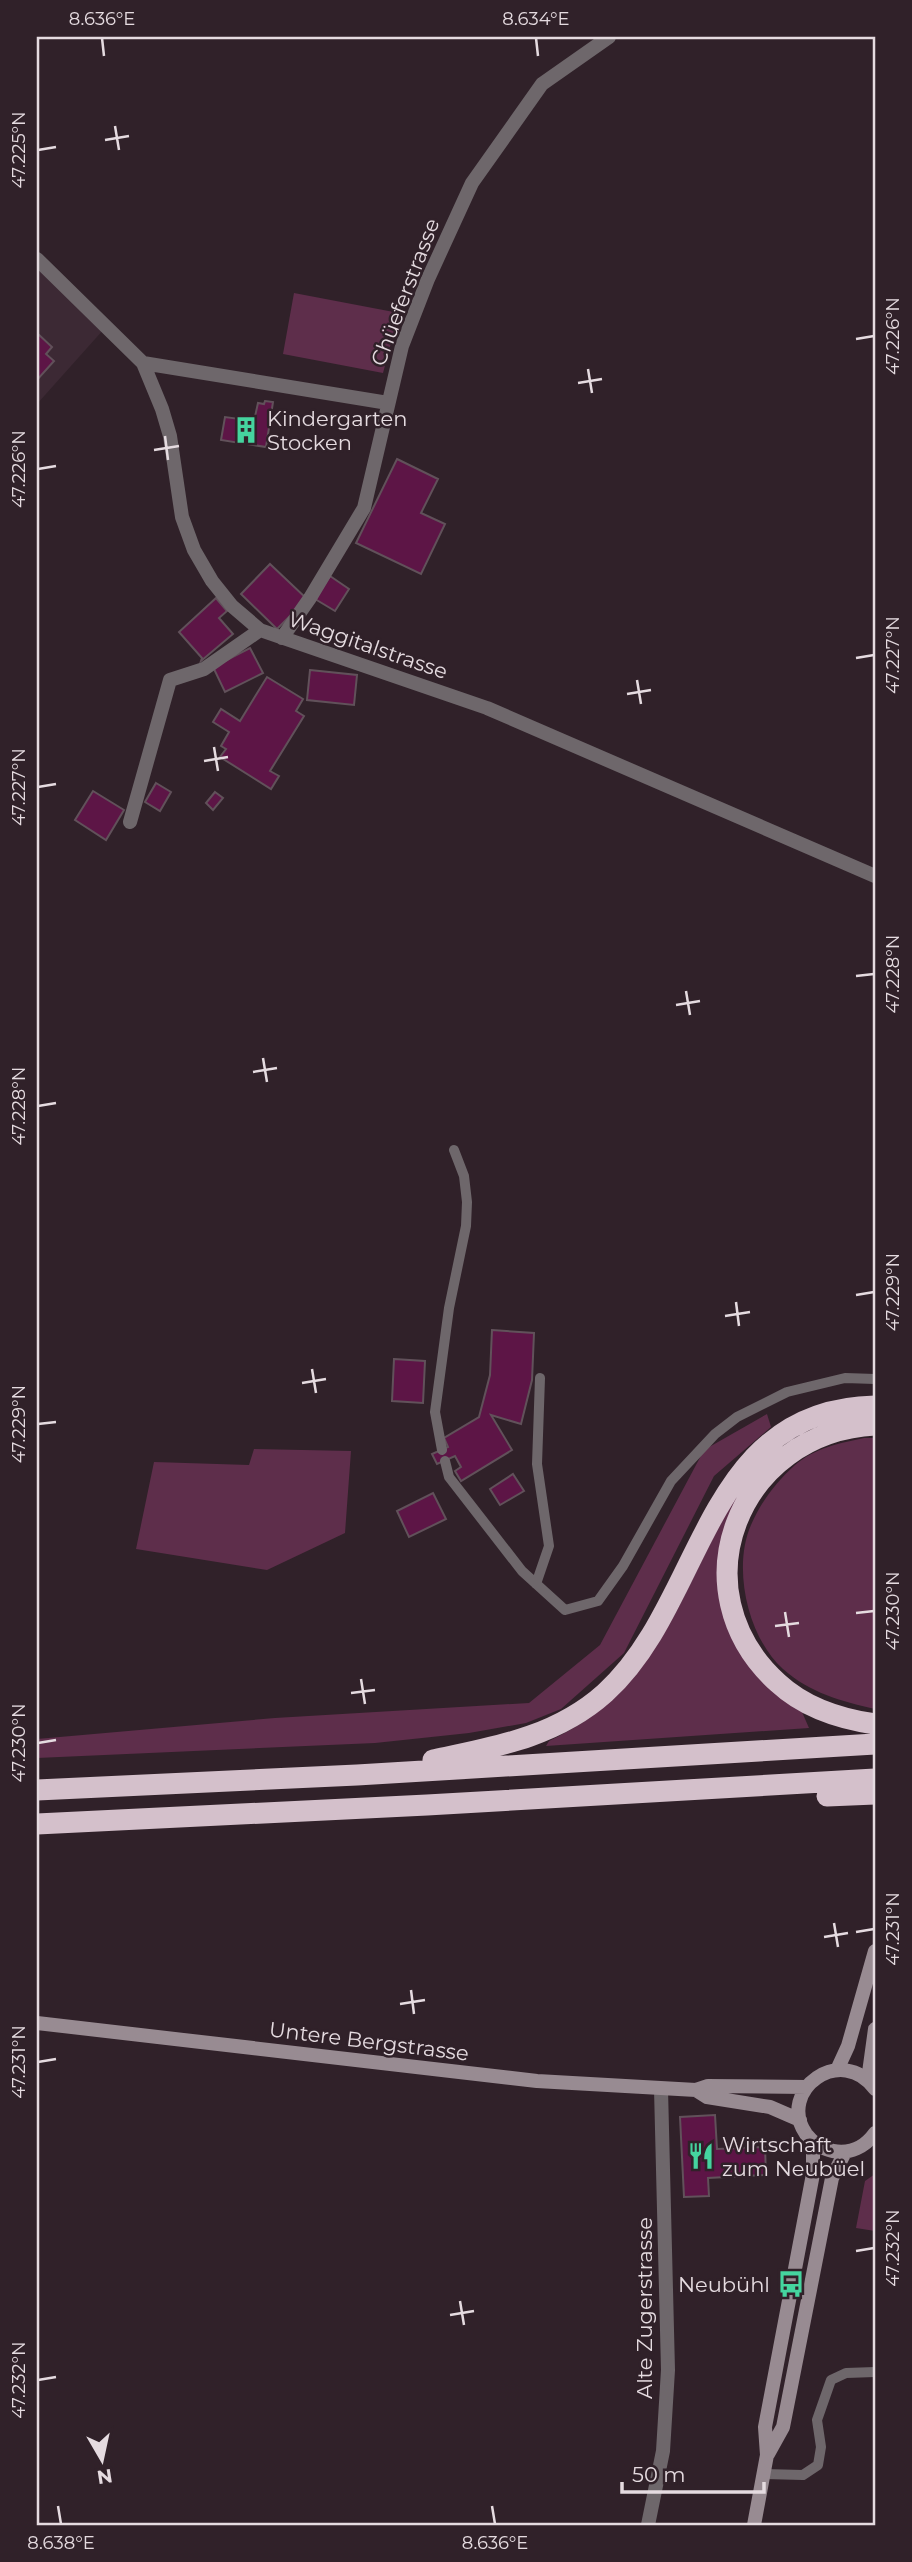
<svg xmlns="http://www.w3.org/2000/svg" width="912" height="2562" font-family="Montserrat,sans-serif">
  <style>
    .built { fill: #3c2934 }
    .green { fill: #5e2e4b }
    .building { fill: #5d1546; stroke: #61515a; stroke-width: 2 }
    .lines { fill: none; stroke-linecap: round; stroke-linejoin: round }
    .lane { stroke: #6e676b; stroke-width: 10 }
    .street { stroke: #6e676b; stroke-width: 14 }
    .secondary { stroke: #988b92; stroke-width: 14 }
    .highway { stroke: #d4c0cb; stroke-width: 21 }
    .ticks { fill: none; stroke: #e5dbe0; stroke-width: 2.5 }
    .labels { text-anchor: middle; dominant-baseline: central; stroke-width: 5; stroke-linejoin: round; paint-order: stroke }
    .street-label { font-size: 21px; fill: #e5dbe0; stroke: #302129 }
    .poi-label { font-size: 21px; fill: #e5dbe0; stroke: #302129; text-anchor: start }
    .neatline { fill: none; stroke: #e5dbe0; stroke-width: 2.5 }
    .ticks-label { font-size: 18px; text-anchor: middle; fill: #e5dbe0 }
  </style>
  <rect width="100%" height="100%" fill="#302129"/>
  <path class="built" d="M37,264l67,65 -67,75z"/>
  <path class="green" d="M294,293l105,20 -16,60 -100,-19z
    M767,1414l4,13 -57,49 -90,177 -63,56 -35,14 -57,10 -94,10 -338,15v-19l238,-21 254,-15 71,-58 104,-195z
    M864,1438h11v271c-34,-8 -65,-16 -92,-40 -35,-31 -51,-101 -32,-144 10,-23 25,-43 44,-60 20,-17 45,-22 69,-27z
    M254,1449l97,2 -6,82 -78,37 -131,-21 18,-87 95,3z
    M742,1487l-19,47 -4,26 2,33 81,119 7,16 -263,18 3,-5c116,-53 131,-157 193,-254z
    M875,2174v57l-19,-3 9,-47z"/>
  <path class="building" d="M37,333l15,14 -6,7 8,7 -17,19z
    M265,401l8,1 -7,45 -45,-7 4,-23 29,4 4,-18 6,1z
    M397,459l41,20 -17,34 24,11 -24,50 -65,-31z
    M270,564l37,35 -30,30 -36,-35z
    M330,576l19,13 -14,22 -20,-12z
    M216,598l11,13 -8,7 14,16 -32,27 1,-3 -23,-26z
    M250,648l13,25 -38,19 -12,-25z
    M310,670l47,5 -3,30 -47,-5z
    M267,677l36,22 -7,12 8,5 -34,55 9,5 -8,13 -51,-32 6,-8 -5,-3 8,-14 -16,-10 8,-13 19,12z
    M156,783l15,9 -11,19 -15,-9z
    M93,791l31,19 -18,30 -31,-20z
    M215,792l8,6 -10,12 -7,-7z
    M492,1330l42,3 -2,47 -11,44 -30,-9 21,35 -51,31 -6,-10 6,-4 -6,-11 -18,8 -5,-10 16,-7 -4,-9 35,-21 11,-42z
    M394,1359l31,2 -2,42 -31,-2z
    M513,1474l11,17 -24,14 -10,-16z
    M433,1493l13,26 -37,18 -12,-26z
    M715,2115l2,34 48,-2 1,28 -58,3 1,18 -25,1 -4,-80z"/>
  <g class="lines">
    <path class="lane" d="M442,1450l-7,-38 14,-104 17,-82 1,-24 -3,-26 -10,-26
      M445,1461l4,16 73,94 43,39 33,-9 25,-35 48,-85 44,-47 22,-17 50,-25 58,-14 30,1
      M536,1584l13,-38 -12,-82 3,-86
      M764,2474l39,1 15,-10 3,-18 -4,-27 14,-40 15,-7 29,-1"/>
    <path class="street" d="M37,259l106,104 19,46 8,27 12,81 12,33 18,31 20,25 28,24 227,78 388,168
      M143,363l245,40
      M282,638l28,-40 54,-90 38,-162 26,-67 44,-96 70,-99 67,-47
      M130,822l40,-142 34,-11 56,-39
      M648,2525l15,-74 5,-81 -7,-281"/>
    <path class="secondary" d="M37,2023l500,58 159,9 12,-4 99,1
      M837,2070l11,-24 27,-95
      M868,2080l7,-51
      M875,2089c-33,-46 -99,1 -69,45 7,9 16,15 27,17 17,3 32,-4 42,-18
      M696,2090l11,7 63,10 30,13
      M768,2454l15,-27 49,-249 13,-26
      M754,2525l13,-70 -2,-28 48,-253v-32"/>
    <path class="highway" d="M875,1425c-136,7 -200,165 -97,258 27,25 62,36 97,41
      M433,1760c62,-13 123,-23 172,-67 101,-91 97,-284 270,-287
      M37,1790l320,-15 518,-31
      M827,1796l48,-2
      M37,1824l390,-19 448,-26"/>
  </g>
  <path class="ticks" d="M102,38l2,18M536,38l2,18M115,126l4,24M105,140l24,-4M38,150l18,-3M856,339l18,-3M588,369l4,24M578,383l24,-4M165,436l3,24M154,450l25,-4M38,469l18,-3M856,658l18,-3M637,680l4,24M627,694l24,-4M214,747l4,24M204,761l24,-4M38,787l18,-3M856,976l18,-2M686,991l4,24M676,1005l24,-4M263,1058l4,24M253,1072l24,-4M38,1106l18,-3M856,1295l18,-3M736,1302l3,24M725,1316l25,-4M312,1369l4,24M302,1383l24,-4M38,1424l18,-2M785,1612l4,25M856,1613l18,-2M775,1626l24,-3M361,1679l4,25M351,1693l24,-3M38,1743l18,-3M834,1923l4,24M856,1932l18,-3M824,1937l24,-4M411,1990l3,24M400,2004l25,-4M38,2062l18,-3M856,2251l18,-3M460,2301l4,24M450,2315l24,-4M38,2380l18,-3M58,2506l3,18M492,2506l3,18"/>
  <defs>
    <symbol id="building-bare" viewBox="-9 -9 18 18"><path d="M-4-6H4V6H1V3H-1V6H-4ZM-2.5-4.3h1.7v1.8h-1.7ZM.8-4.3h1.7v1.8H.8ZM-2.5-1h1.7V.8h-1.7ZM.8-1h1.7V.8H.8Z" fill="#45d49f" stroke="#302129" stroke-width="2.5" paint-order="stroke"/></symbol>
    <symbol id="restaurant-bare" viewBox="-9 -9 18 18"><path d="M-5-6h1v4h1v-4h1v4h1v-4h1v5L-1.5 .5V6h-2V.5L-5-1ZM5-6V6H3V1.5H1.5Q1.5-4 5-6Z" fill="#45d49f" stroke="#302129" stroke-width="2.5" paint-order="stroke"/></symbol>
    <symbol id="bus-bare" viewBox="-9 -9 18 18"><path d="M-5-6H5V4H4V6H2V4H-2V6H-4V4H-5ZM-3.5-4V0h7V-4ZM-3.5 1.2v1.5H-2V1.2ZM2 1.2v1.5H3.5V1.2Z" fill="#45d49f" stroke="#302129" stroke-width="2.5" paint-order="stroke"/></symbol>
  </defs>
  <g fill-rule="evenodd">
    <use href="#building-bare" x="227" y="411" width="38" height="38"/>
    <use href="#restaurant-bare" x="682" y="2137" width="38" height="38"/>
    <use href="#bus-bare" x="772" y="2265" width="38" height="38"/>
  </g>
  <g class="labels">
    <g class="street-label">
      <text transform="translate(405 292) rotate(-69)">Chüeferstrasse</text>
      <text transform="translate(368 645) rotate(19)">Waggitalstrasse</text>
      <text transform="translate(369 2041) rotate(7)">Untere Bergstrasse</text>
      <text transform="translate(644 2308) rotate(-90)">Alte Zugerstrasse</text>
    </g>
    <g class="poi-label">
      <text x="267" y="418">Kindergarten<tspan x="267" dy="24">Stocken</tspan></text>
      <text x="722" y="2144">Wirtschaft<tspan x="722" dy="24">zum Neubüel</tspan></text>
      <text x="770" y="2284" text-anchor="end">Neubühl</text>
    </g>
  </g>
  <rect width="912" height="2562" fill="none" stroke="#302129" stroke-width="77"/>
  <g transform="translate(102 2460) rotate(171)" stroke="#302129" stroke-width="5" paint-order="stroke">
  <path d="M0-5L12 26L0 18L-12 26Z" fill="#e5dbe0"/>
  <text y="-10" font-size="19" font-weight="bold" text-anchor="middle" fill="#e5dbe0">N</text>
  </g>
  <path d="M622 2482v10h142v-10" fill="none" stroke="#e5dbe0" stroke-width="3.5"/>
  <text x="632" y="2482" font-size="21" fill="#e5dbe0" stroke="#302129" stroke-width="5" paint-order="stroke">50 m</text>
  <rect x="38" y="38" width="836" height="2486" class="neatline"/>
  <g class="ticks-label">
    <text x="102" y="25">8.636°E</text>
    <text x="536" y="25">8.634°E</text>
    <text transform="translate(19 150) rotate(-90)" y="6">47.225°N</text>
    <text transform="translate(893 336) rotate(-90)" y="6">47.226°N</text>
    <text transform="translate(19 469) rotate(-90)" y="6">47.226°N</text>
    <text transform="translate(893 655) rotate(-90)" y="6">47.227°N</text>
    <text transform="translate(19 787) rotate(-90)" y="6">47.227°N</text>
    <text transform="translate(893 974) rotate(-90)" y="6">47.228°N</text>
    <text transform="translate(19 1106) rotate(-90)" y="6">47.228°N</text>
    <text transform="translate(893 1292) rotate(-90)" y="6">47.229°N</text>
    <text transform="translate(19 1424) rotate(-90)" y="6">47.229°N</text>
    <text transform="translate(893 1611) rotate(-90)" y="6">47.230°N</text>
    <text transform="translate(19 1743) rotate(-90)" y="6">47.230°N</text>
    <text transform="translate(893 1929) rotate(-90)" y="6">47.231°N</text>
    <text transform="translate(19 2062) rotate(-90)" y="6">47.231°N</text>
    <text transform="translate(893 2248) rotate(-90)" y="6">47.232°N</text>
    <text transform="translate(19 2380) rotate(-90)" y="6">47.232°N</text>
    <text x="61" y="2549">8.638°E</text>
    <text x="495" y="2549">8.636°E</text>
  </g>
</svg>
